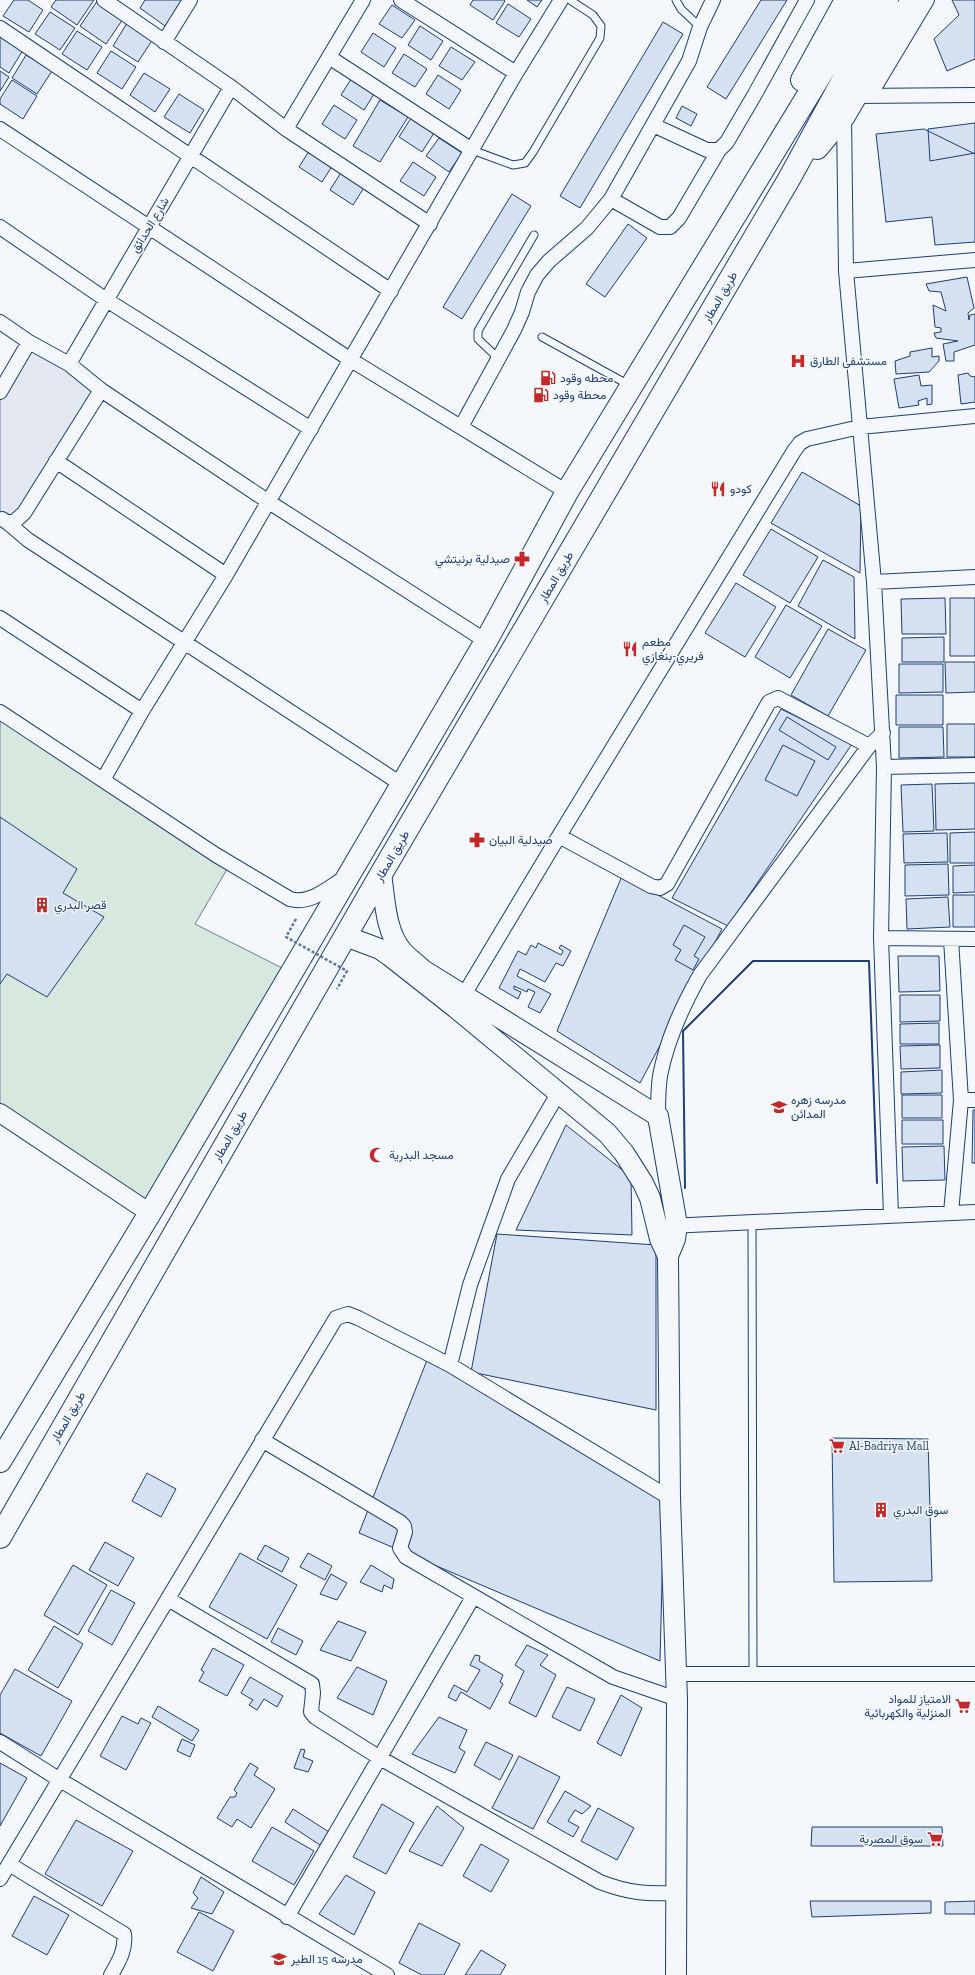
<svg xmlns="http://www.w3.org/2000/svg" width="975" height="1975" font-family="'Zilla Slab',Vazirmatn,serif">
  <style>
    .green { fill: #d7e8df; stroke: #687fa3 }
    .parking { fill: #e3e8f0; stroke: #687fa3 }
    .building { fill: #d5e0f0; stroke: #1d3f73 }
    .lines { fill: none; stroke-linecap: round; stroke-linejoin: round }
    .service-casing { stroke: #1d3f73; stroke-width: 9 }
    .minor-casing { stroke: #1d3f73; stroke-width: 16 }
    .tertiary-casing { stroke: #1d3f73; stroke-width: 20 }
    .secondary-casing { stroke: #1d3f73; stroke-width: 22 }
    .trunk-casing { stroke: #1d3f73; stroke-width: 24 }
    .service { stroke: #f4f7fb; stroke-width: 7 }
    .minor { stroke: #f4f7fb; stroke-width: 14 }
    .tertiary { stroke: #f4f7fb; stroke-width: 18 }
    .secondary { stroke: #f4f7fb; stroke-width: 20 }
    .trunk { stroke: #f4f7fb; stroke-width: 22 }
    .path-bridge { stroke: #5e769c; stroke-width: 2.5; stroke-dasharray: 3 2; stroke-linecap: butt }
    .wall { stroke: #1d3f73; stroke-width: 2 }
    .labels { text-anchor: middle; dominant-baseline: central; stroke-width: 3; stroke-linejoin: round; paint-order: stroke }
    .street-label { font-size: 12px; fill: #1d3f73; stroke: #f4f7fb }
    .poi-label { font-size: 12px; fill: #1d3f73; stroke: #f4f7fb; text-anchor: start }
  </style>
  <rect width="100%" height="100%" fill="#f4f7fb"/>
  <path class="green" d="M0,715l230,149 -35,60 93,47 -140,237 -148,-100z"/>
  <path class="parking" d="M29,342l72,48 -80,126 -21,1v-127z"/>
  <path class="building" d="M14,0h14l15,10 -14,22 -26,-16z
    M56,0h38l-17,25 -26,-18z
    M98,0l27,16 -19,28 -26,-18z
    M145,0h38l-18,26 -25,-18z
    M473,0h31l1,1 -12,19 -23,-15z
    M527,0h15l-5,7z
    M761,0h26l-61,99 -19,-12z
    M952,0h23v60v-1l-28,12 -13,-32 25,-24z
    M508,4l23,15 -12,18 -23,-14z
    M392,5l23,15 -13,18 -23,-14z
    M50,12l25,16 -15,22 -25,-16z
    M663,22l20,12 -103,174 -20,-12z
    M127,23l26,16 -15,23 -25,-16z
    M420,26l23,15 -12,19 -23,-15z
    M77,31l25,16 -15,23 -25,-16z
    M373,33l23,15 -12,19 -23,-15z
    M0,35l23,15 -14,23 -9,-6z
    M451,47l24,15 -13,18 -23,-14z
    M111,51l25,16 -14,22 -25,-16z
    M404,54l23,15 -12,18 -23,-14z
    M26,55l26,16 -15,23 -25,-16z
    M0,71l9,6 -9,14z
    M144,73l26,16 -15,23 -25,-17z
    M438,75l23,15 -12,19 -23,-15z
    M353,76l23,15 -12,19 -23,-15z
    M12,80l25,16 -14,23 -23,-15v-5z
    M179,94l25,16 -14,23 -26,-16z
    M380,100l28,17 -28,45 -27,-16z
    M334,105l23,15 -12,19 -23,-15z
    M682,106l15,8 -6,12 -15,-8z
    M411,118l23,15 -12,19 -23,-15z
    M975,123v30l-45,8 -2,-32z
    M924,129l51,25v88l-40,3 -3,-28 -46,5 -10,-88z
    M439,138l23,15 -13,19 -23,-16z
    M311,148l23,15 -12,19 -23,-15z
    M413,162l23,15 -12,19 -24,-15z
    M342,171l23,15 -12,19 -23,-15z
    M512,194l19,12 -69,113 -19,-12z
    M628,224l19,14 -42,59 -19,-13z
    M967,277l7,31 -6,5 1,7 1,-5 5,-1v31l-21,7v9h-8l-3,-17 15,-3 -22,-3 -2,-5 7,-1v-4l-6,-1 -2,-22 13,6 -5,-19 -12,-1 -3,-7z
    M932,348v9l7,-1v5l-10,11 -33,2 -1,-13 15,-5v-4z
    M968,373l2,3 5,1v25l-14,2 -3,-29z
    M919,375l2,11 11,-1v19l-5,1v-7l-9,3 1,4 -20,3 -5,-29z
    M802,472l59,34 -1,67 -89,-50z
    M771,529l47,28 -28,46 -47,-28z
    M823,560l31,17 1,62 -57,-33z
    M736,583l40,24 -31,50 -40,-24z
    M945,598l1,36h-44l-1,-35z
    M950,598h25v58h-25z
    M786,605l36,21 -32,52 -35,-21z
    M828,629l38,21 -38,66 -37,-21z
    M944,637v25h-42v-24z
    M945,662h30v30l-29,1z
    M899,664h44v28l-44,1z
    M896,695h47v30h-47z
    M781,709l71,35 -124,182 -56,-28z
    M787,717l49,30 -8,13 -49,-30z
    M947,724h28v33h-28z
    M899,727h44l1,30 -45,1z
    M783,745l32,16 -18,35 -32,-16z
    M975,783v46l-39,1 -1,-46z
    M932,784l2,47 -31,1 -2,-47z
    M0,817l77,52 -14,24 41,24 -57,80 -40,-23 -7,10z
    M975,832v31h-25v-30z
    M947,833l1,29 -44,1 -1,-29z
    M948,864l1,31 -44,1v-31z
    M975,865v27l-22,1v-27z
    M622,876l100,53 -82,154 -83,-52z
    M953,895h22v32h-22z
    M948,897l2,30 -43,2 -1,-30z
    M684,925l21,12 -11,19 5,3 -6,11 -18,-10 6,-10 -8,-5z
    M538,943l23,12 2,-4 -4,-3 2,-3 10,6 -8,15 -7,-3 -11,19 -25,-13 -3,7 34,18 -11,19 -12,-6 7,-15 -7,-3 -1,3 -13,-6v3l7,3 -3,7 -19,-11 19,-37 8,4 5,-10 5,3z
    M898,956h41l1,35 -41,1z
    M900,995h40v26l-40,1z
    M939,1023v21h-39v-20z
    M940,1045v23l-39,1 -1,-23z
    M942,1070v23l-41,1v-22z
    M902,1095h40v23h-40z
    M973,1110h2v53h-3z
    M902,1120h41v24h-41z
    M566,1125l65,52 1,58 -116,-5z
    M944,1146l1,34 -42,1 -1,-34z
    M497,1234l159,11v165l-185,-38z
    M429,1355l235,147 -4,159 -301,-128z
    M832,1438l96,1 4,142 -98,1z
    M147,1473l29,16 -15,28 -29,-16z
    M105,1542l29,16 -16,28 -29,-16z
    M265,1545l24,13 -7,14 -25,-13z
    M240,1553l57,32 -30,54 -58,-32z
    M308,1553l24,13 -7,14 -25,-13z
    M73,1565l34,20 -29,50 -34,-20z
    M371,1565l23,14 -2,10 -8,-4 -2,7 -22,-10z
    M331,1574l16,9 -10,17 -17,-6z
    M111,1590l24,13 -23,42 -24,-14z
    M338,1621l28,11 -15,29 -31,-11z
    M54,1626l29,18 -25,44 -30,-18z
    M278,1628l25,13 -7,14 -25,-13z
    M527,1645l21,10 -8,10 16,10 -20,42 -27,-14 15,-32 -9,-6z
    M213,1648l31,17 -17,31 -28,-15 5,-9 -3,-2z
    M475,1655l5,1 -1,5 24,14 -3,7 3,2 -13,25 -29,-17 -5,9 -8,-4 6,-12 13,7 13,-22 -10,-5z
    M357,1667l30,14 -14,34 -36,-17z
    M15,1669l57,32 -31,55 -41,-23v-38z
    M250,1677l33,19 -6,11 -13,-8 -7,11 -8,-5 4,-5 -12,-7z
    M567,1687l28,12 -15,32 -28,-14z
    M621,1695l21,13 -21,48 -24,-13z
    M158,1706l41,24 -7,11 -40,-24z
    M122,1716l16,8 3,-6 10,5 -25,47 -26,-14z
    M439,1717l28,13 -8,18 6,4 -10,21 -43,-19z
    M182,1739l13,6 -5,12 -13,-6z
    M486,1742l27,13 -13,25 -26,-15z
    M301,1749l4,1 -2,7 10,4 -5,11 -14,-4z
    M519,1756l41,21 -27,52 -41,-21z
    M0,1763l27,15 -27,48z
    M250,1763l8,5 -4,7 21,14 -24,39 -14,-9 -5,8 -15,-9 13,-21h5l2,-4 -3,-3z
    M565,1791l26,15 -9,8 -7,-4 -7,11 11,6 -6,10 -26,-15z
    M382,1804l32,19 -28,51 -33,-17z
    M437,1806l27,22 -22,38 -33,-15z
    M598,1808l36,20 -17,32 -36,-19z
    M293,1809l36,23 -9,13 -35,-23z
    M76,1820l57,31 -31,55 -57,-32z
    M272,1827l42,24 -20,34 -42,-24z
    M812,1827h130l1,19h-132z
    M481,1844l28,16 -18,32 -28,-16z
    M346,1875l29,17 -21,43 -35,-21z
    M201,1877l23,15 -12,22 -21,-6 7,-10 -5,-5z
    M34,1896l35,19 -22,40 -35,-19z
    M810,1901h121v12l-119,4z
    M975,1901v13h-30v-12z
    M199,1912l35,19 -21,40 -36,-19z
    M419,1923l41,21 -16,31h-22l-23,-12z
    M481,1950l25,15 -6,10h-35z"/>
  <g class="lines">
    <defs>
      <path id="service" d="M676,0l5,9 19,18
        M472,150l41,15 12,-2 8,-11 67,-114 1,-12 -8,-11 -23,-15
        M542,337l87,48
        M499,359l-21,-20v-8l56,-96
        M752,1222l1,452"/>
      <path id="minor" d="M104,0l127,87 55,42 144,95
        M401,0l115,73
        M0,28l391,263
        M164,42l26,-42
        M329,57l143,93
        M870,95l57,-95
        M855,96l120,-1
        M844,116l2,155 28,311 10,185 -3,171 10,277
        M653,125l54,25h12l8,-8 28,-48 52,-94
        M0,129l351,231 216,132
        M286,129l77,-129
        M611,199l49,28h10l9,-9 40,-68
        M0,227l105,72 206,130
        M846,271l129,-11
        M0,322l29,20
        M69,364l162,-277
        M101,390l168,112 217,139
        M0,392l29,-50 40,22 32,26 -77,123 -9,8 -7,2 -6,-4
        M461,427l53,-97 8,-18 6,-20 9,-17 12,-14 38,-33 24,-29 78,-138 11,-34 13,-27
        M56,461l170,114
        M8,523l20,17 373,244
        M874,582l101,-5
        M0,618l142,93
        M0,712l216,143 74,44c21,6 39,-12 56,-22
        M884,767l91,-2
        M103,780l39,-69 84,-136 290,-502 45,-73
        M559,836l92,50 9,2 7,-4 102,-182 9,-4 91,48
        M881,938l94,1
        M951,939l10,161 -10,113
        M459,1003l100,-167 235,-385 6,-8 7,-4 53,-12 115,-11
        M961,1100h14
        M658,1116c0,-13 0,-27 2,-40 7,-37 22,-69 40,-101l169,-229 14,-13
        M668,1226l307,-14
        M450,1365l20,-80 38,-106 51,-87
        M262,1440l138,82 4,4 1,6 -5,16 6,9 207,120 64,22
        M168,1599l144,85 1,9 -2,19 4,5 65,41 220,124c29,11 45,12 75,11
        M676,1674h299
        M0,1742l60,38 327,195
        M9,1864l115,70c2,16 -5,27 -13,41
        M0,1879l336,-561 12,-4 10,4 92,47 220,133
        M287,1917l186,-320"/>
      <path id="tertiary" d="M0,1113l150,100"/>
      <path id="secondary" d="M381,874c4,25 4,57 21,77 6,7 14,12 21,19l235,146 19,109 -2,14 -7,17 2,242 7,201 -1,276
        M345,936l35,13 10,7 66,52 151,125 17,20 19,30 7,15 10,41 8,17"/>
      <path id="trunk" d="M802,80l44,-80
        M817,148l27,-32 68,-116
        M0,1461l150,-248 169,-287 167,-285 81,-149 299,-492
        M0,1537l381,-663 408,-695 98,-179"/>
    </defs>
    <use href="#service" class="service-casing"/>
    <use href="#minor" class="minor-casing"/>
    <use href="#tertiary" class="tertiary-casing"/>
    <use href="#secondary" class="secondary-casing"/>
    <use href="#trunk" class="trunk-casing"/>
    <use href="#service" class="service"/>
    <use href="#minor" class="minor"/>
    <use href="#tertiary" class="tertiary"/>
    <use href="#secondary" class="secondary"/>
    <use href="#trunk" class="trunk"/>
    <path class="path-bridge" d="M296,919l-10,18 61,34 -10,18"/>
    <path class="wall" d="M685,1188l-2,-157 70,-70h116l8,222"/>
  </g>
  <defs>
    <symbol id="hospital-bare" viewBox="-9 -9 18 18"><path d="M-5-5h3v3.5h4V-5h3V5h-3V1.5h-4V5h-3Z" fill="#c62828" stroke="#f4f7fb" stroke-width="2.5" paint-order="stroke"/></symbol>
    <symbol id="fuel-bare" viewBox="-9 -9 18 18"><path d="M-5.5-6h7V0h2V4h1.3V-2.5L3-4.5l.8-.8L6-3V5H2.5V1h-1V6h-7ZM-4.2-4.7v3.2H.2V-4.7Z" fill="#c62828" stroke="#f4f7fb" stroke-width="2.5" paint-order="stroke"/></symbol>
    <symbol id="restaurant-bare" viewBox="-9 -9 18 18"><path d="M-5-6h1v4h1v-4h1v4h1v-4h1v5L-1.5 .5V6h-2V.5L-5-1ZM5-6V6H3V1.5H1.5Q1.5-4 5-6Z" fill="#c62828" stroke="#f4f7fb" stroke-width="2.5" paint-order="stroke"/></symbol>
    <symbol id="pharmacy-bare" viewBox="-9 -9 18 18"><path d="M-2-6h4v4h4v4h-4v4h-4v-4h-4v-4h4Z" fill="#c62828" stroke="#f4f7fb" stroke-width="2.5" paint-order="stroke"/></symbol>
    <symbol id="building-bare" viewBox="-9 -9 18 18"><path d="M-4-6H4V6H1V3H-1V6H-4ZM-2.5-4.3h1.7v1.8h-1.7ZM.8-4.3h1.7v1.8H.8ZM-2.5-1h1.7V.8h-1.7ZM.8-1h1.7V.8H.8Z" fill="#c62828" stroke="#f4f7fb" stroke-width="2.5" paint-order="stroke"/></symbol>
    <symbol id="school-bare" viewBox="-9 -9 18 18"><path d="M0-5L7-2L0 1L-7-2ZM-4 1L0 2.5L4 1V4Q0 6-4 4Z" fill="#c62828" stroke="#f4f7fb" stroke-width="2.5" paint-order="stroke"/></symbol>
    <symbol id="mosque-bare" viewBox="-9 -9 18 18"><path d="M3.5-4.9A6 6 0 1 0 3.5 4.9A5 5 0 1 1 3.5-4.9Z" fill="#c62828" stroke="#f4f7fb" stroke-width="2.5" paint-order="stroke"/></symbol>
    <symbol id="supermarket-bare" viewBox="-9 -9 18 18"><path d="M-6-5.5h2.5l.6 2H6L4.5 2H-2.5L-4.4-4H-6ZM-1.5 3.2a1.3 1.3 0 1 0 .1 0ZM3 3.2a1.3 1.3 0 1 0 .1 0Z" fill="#c62828" stroke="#f4f7fb" stroke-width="2.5" paint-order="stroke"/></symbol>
  </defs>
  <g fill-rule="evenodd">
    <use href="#hospital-bare" x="787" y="350" width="22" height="22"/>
    <use href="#fuel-bare" x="537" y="367" width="22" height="22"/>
    <use href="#fuel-bare" x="530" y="384" width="22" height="22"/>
    <use href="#restaurant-bare" x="707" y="478" width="22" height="22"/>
    <use href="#pharmacy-bare" x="511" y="548" width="22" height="22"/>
    <use href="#restaurant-bare" x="619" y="638" width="22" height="22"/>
    <use href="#pharmacy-bare" x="466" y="829" width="22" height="22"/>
    <use href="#building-bare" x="31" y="894" width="22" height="22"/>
    <use href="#school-bare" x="768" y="1096" width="22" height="22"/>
    <use href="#mosque-bare" x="366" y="1144" width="22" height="22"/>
    <use href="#supermarket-bare" x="826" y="1435" width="22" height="22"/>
    <use href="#building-bare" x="870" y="1499" width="22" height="22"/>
    <use href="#supermarket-bare" x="952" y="1695" width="22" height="22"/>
    <use href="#supermarket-bare" x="924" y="1828" width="22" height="22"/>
    <use href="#school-bare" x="268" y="1948" width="22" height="22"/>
  </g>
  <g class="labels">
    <g class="street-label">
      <text transform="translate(150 225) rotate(-59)">شارع الحدائق</text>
      <text transform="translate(720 297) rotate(-60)">طريق المطار</text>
      <text transform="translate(556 577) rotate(-60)">طريق المطار</text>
      <text transform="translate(392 856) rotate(-60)">طريق المطار</text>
      <text transform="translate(230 1136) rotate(-60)">طريق المطار</text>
      <text transform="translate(68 1417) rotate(-60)">طريق المطار</text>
    </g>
    <g class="poi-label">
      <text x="810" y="361">مستشفى الطارق</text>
      <text x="560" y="378">محطه وقود</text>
      <text x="553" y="395">محطة وقود</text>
      <text x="730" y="489">كودو</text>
      <text x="510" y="559" text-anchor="end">صيدلية برنيتشي</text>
      <text x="642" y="642">مطعم<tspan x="642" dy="14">فريري-بنغازي</tspan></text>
      <text x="489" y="840">صيدلية البيان</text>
      <text x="54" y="905">قصر البدري</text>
      <text x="791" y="1100">مدرسه زهره<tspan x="791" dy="14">المدائن</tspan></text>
      <text x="389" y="1155">مسجد البدرية</text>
      <text x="849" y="1446">Al-Badriya Mall</text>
      <text x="893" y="1510">سوق البدري</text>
      <text x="951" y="1699" text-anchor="end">الامتياز للمواد<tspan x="951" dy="14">المنزلية والكهربائية</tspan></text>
      <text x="923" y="1839" text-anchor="end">سوق المصرية</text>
      <text x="291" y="1959">مدرسه 15 الطير</text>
    </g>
  </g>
</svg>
